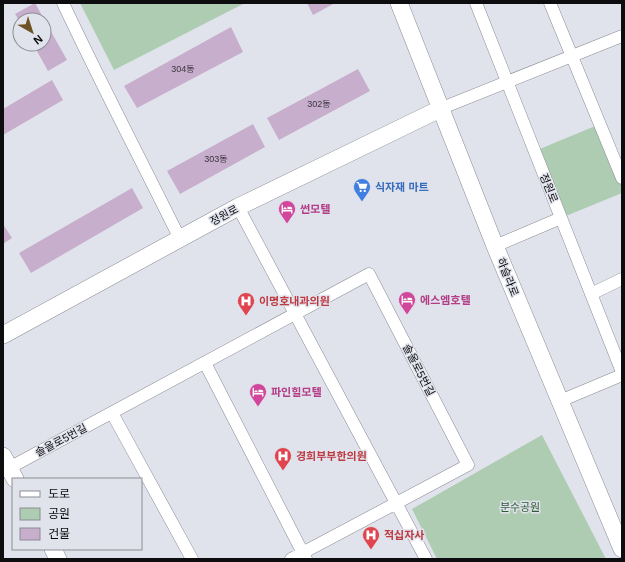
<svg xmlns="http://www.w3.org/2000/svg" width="625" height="562" font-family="Helvetica,'Noto Sans KR',sans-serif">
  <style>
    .green { fill: #aeccb2 }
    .building { fill: #c7aecc }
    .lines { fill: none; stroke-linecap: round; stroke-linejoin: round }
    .street-casing { stroke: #8a8c94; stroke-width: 13 }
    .secondary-casing { stroke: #8a8c94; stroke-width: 18 }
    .street { stroke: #fff; stroke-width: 12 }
    .secondary { stroke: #fff; stroke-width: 17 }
    .labels { text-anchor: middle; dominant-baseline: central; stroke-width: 3; stroke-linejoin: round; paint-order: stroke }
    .number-label { font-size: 9px; fill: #3c353f }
    .shop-label { font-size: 11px; font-weight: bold; fill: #366cbe; stroke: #e1e3ec; text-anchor: start }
    .street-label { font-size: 11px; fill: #0d0d10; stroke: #e1e3ec }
    .hotel-label { font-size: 11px; font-weight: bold; fill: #b23c85; stroke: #e1e3ec; text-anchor: start }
    .health-label { font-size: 11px; font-weight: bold; fill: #be3a42; stroke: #e1e3ec; text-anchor: start }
    .park-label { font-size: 11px; fill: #2b5a35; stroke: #e1e3ec }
  </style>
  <rect width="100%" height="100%" fill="#e1e3ec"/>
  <path class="green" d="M80,3h165l-131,67z
    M600,124l22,54v15l-61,25 -26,-67z
    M542,435l64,124h-169l-25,-50z"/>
  <path class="building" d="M35,3l32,57 -19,11 -15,-27h11v-24h-24v2l-5,-8z
    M307,3h28l-22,12z
    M231,27l12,25 -106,56 -13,-22z
    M358,69l12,22 -91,49 -12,-22z
    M52,80l11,20 -60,35v-26z
    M253,124l12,23 -85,47 -13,-23z
    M132,188l11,20 -112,65 -12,-20z
    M3,224l9,14 -9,6z"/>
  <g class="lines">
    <defs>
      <path id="street" d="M63,3c37,79 78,157 117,236
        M476,3l146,369
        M550,3l72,175
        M442,108l180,-72
        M238,207l188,352
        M495,246l66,-28
        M591,294l31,-15
        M205,363l101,196
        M560,401l62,-26
        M112,413l80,146
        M9,468l360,-194 99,191 -177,94"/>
      <path id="secondary" d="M399,3l96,243 127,303
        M3,335l235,-128 204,-99
        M3,456l12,23
        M53,549l5,10"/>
    </defs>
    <use href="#street" class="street-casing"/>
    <use href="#secondary" class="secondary-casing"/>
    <use href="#street" class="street"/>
    <use href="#secondary" class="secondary"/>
  </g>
  <defs>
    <symbol id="supermarket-pin" viewBox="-11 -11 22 30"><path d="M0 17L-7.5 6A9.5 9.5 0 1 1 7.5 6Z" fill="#3f7fe0" stroke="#e1e3ec"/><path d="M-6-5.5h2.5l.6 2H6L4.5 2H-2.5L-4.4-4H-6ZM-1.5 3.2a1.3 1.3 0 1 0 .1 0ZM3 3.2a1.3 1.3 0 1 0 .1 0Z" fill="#fff"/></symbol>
    <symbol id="hotel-pin" viewBox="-11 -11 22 30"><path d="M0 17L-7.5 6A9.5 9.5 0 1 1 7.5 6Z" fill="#d1479c" stroke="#e1e3ec"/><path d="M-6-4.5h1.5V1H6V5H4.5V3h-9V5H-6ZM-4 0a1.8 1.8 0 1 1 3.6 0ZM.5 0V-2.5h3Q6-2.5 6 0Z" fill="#fff"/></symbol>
    <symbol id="hospital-pin" viewBox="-11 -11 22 30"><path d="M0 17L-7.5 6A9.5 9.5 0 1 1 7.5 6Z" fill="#e0444e" stroke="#e1e3ec"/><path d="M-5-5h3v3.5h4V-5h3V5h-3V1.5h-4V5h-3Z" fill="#fff"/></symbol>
  </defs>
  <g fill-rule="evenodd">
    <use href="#supermarket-pin" x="352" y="177" width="20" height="27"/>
    <use href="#hotel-pin" x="277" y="199" width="20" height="27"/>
    <use href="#hotel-pin" x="397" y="290" width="20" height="27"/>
    <use href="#hospital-pin" x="236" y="291" width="20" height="27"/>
    <use href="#hotel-pin" x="248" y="382" width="20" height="27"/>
    <use href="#hospital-pin" x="273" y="446" width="20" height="27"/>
    <use href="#hospital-pin" x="361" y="525" width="20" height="27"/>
  </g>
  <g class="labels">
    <g class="number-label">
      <text x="183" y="69">304동</text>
      <text x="319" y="104">302동</text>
      <text x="216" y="159">303동</text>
    </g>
    <g class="shop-label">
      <text x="375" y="187">식자재 마트</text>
    </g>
    <g class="street-label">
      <text transform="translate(549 188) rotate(68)">정원로</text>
      <text transform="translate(224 215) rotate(-28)">정원로</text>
      <text transform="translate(508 277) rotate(68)">하슬라로</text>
      <text transform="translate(419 370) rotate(63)">솔올로5번길</text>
      <text transform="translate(61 440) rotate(-28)">솔올로5번길</text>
    </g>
    <g class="hotel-label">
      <text x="300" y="209">썬모텔</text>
      <text x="420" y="300">에스엠호텔</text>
      <text x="271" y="392">파인힐모텔</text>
    </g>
    <g class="health-label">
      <text x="259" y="301">이명호내과의원</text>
      <text x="296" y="456">경희부부한의원</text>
      <text x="384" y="535">적십자사</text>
    </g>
    <g class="park-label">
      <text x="520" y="507">분수공원</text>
    </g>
  </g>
  <rect width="625" height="562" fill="none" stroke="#0d0d10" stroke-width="8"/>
  <rect x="12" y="478" width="130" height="72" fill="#e1e3ec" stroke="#8c8d94"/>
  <rect x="20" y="491" width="20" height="6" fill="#ffffff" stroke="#8c8d94"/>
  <text x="48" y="498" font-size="12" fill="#0d0d10">도로</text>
  <rect x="20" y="508" width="20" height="12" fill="#aeccb2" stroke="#8c8d94"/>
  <text x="48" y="518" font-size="12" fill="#0d0d10">공원</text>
  <rect x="20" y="528" width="20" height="12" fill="#c7aecc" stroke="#8c8d94"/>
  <text x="48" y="538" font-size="12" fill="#0d0d10">건물</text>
  <g transform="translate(32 32) rotate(141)"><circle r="19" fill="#e1e3ec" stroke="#8c8d94"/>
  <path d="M0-3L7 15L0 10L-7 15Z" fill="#6f5126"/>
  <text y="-6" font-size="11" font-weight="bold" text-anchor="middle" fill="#0d0d10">N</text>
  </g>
</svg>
